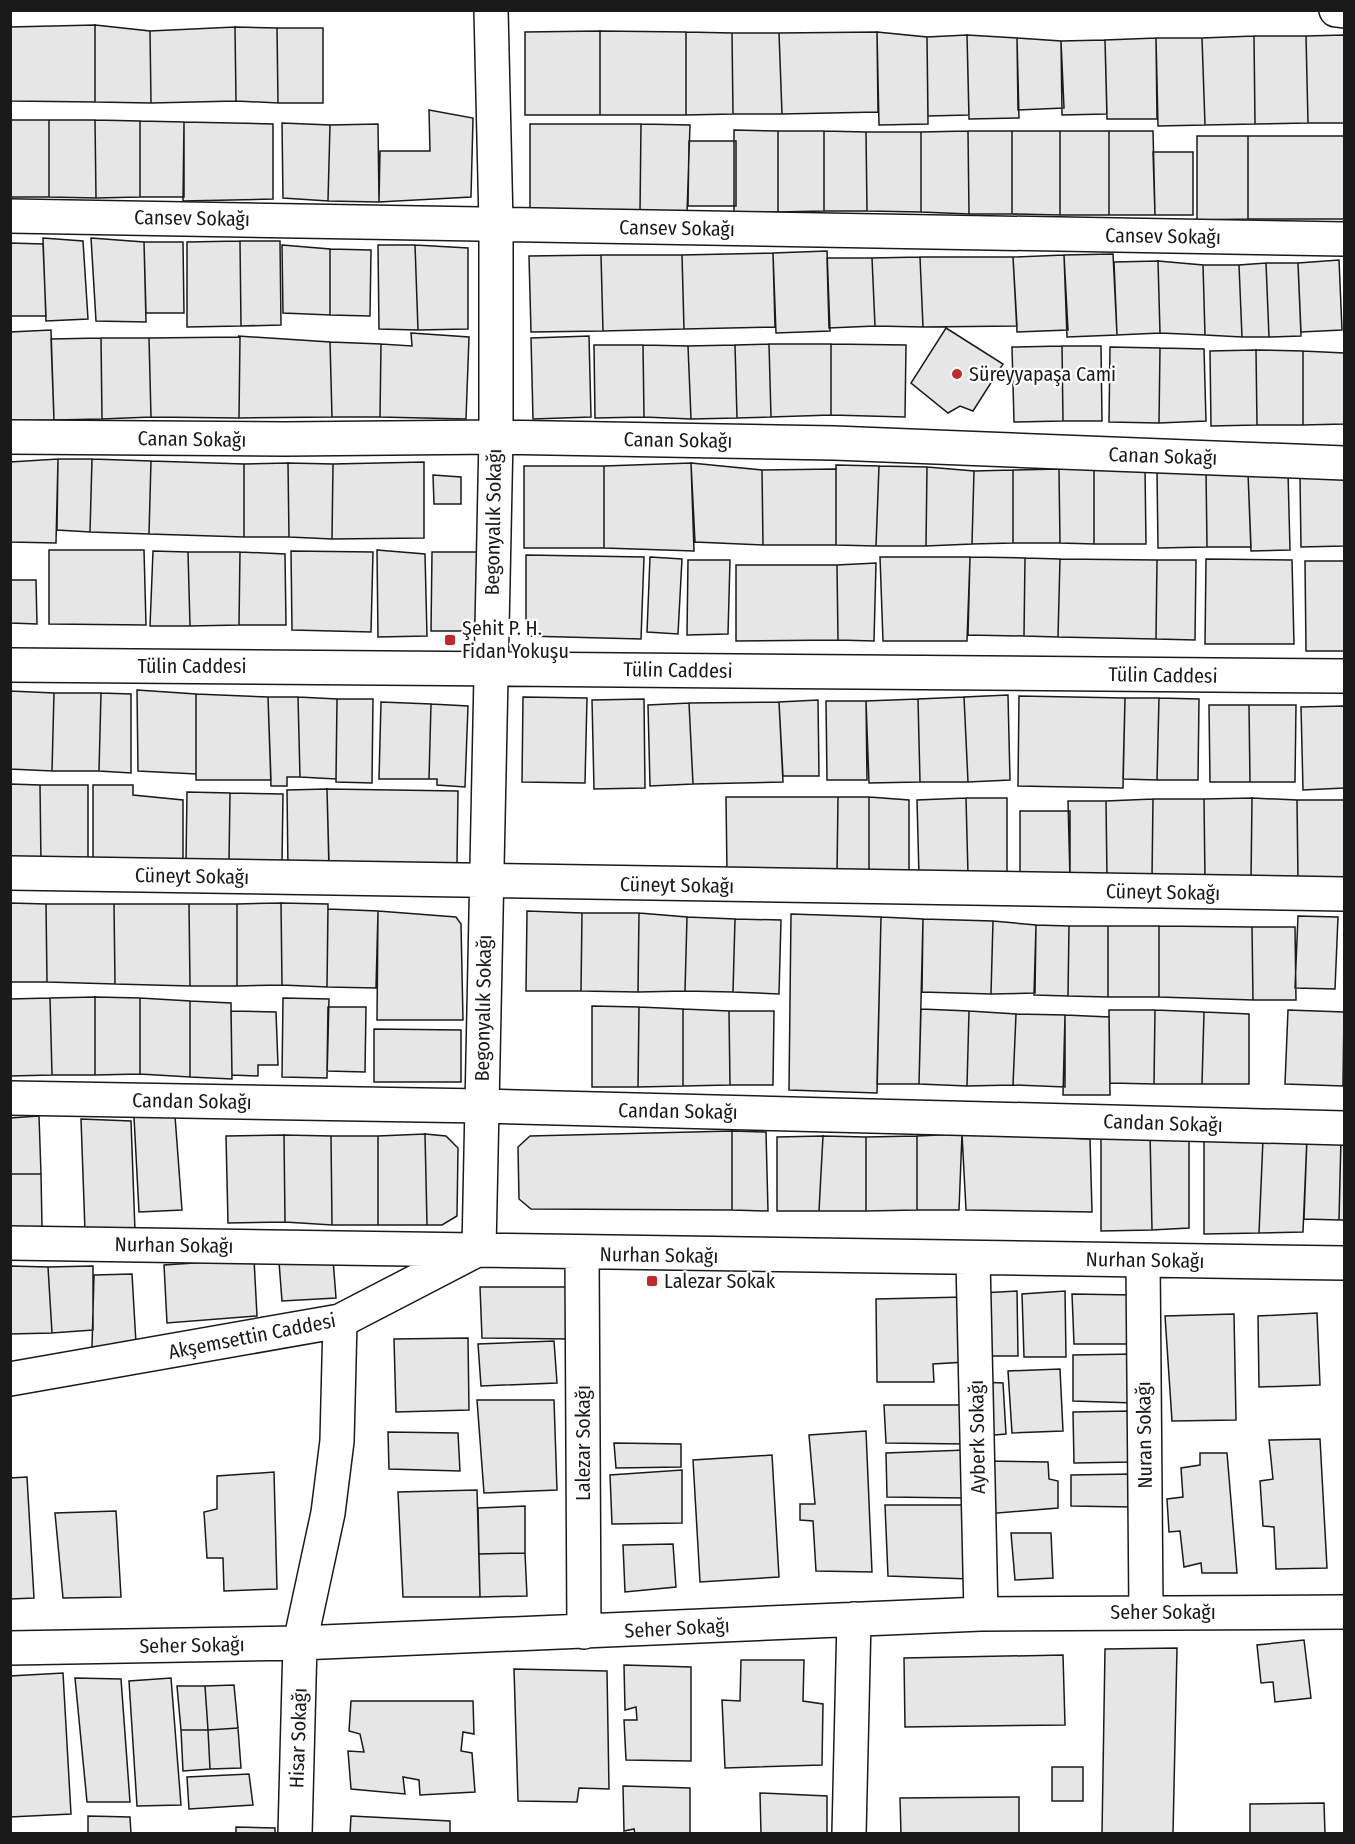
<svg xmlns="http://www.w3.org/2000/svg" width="1355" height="1844" font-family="'Fira Sans Condensed',sans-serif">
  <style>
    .building { fill: #e6e6e6; stroke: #1a1a1a; stroke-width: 1.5 }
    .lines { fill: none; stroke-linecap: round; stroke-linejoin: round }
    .minor-casing { stroke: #1a1a1a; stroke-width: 36 }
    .minor { stroke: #fff; stroke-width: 33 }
    .poi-dot { fill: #c62828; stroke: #fff; stroke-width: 2 }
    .labels { text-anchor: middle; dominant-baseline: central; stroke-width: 4.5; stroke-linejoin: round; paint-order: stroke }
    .street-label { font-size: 20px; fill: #1a1a1a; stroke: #fff }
    .poi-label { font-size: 20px; fill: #1a1a1a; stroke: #fff; text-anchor: start }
  </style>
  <rect width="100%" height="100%" fill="#fff"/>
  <path class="building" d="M95,25v77l-85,-1v-74z
    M95,25l55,6 1,72 -56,-1z
    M235,27l1,74 -85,2 -1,-72z
    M235,27l42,1 1,75 -42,-2z
    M277,28h46v75h-45z
    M600,31l86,1v83h-86z
    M600,31v84h-75v-83z
    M686,32l46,1 1,81 -47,1z
    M877,32l50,5 1,87 -49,1z
    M877,32l1,80 -96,2 -3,-81z
    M732,33h47l3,81h-49z
    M967,35l50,3 2,80 -50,1z
    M967,35l2,80 -41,1 -1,-79z
    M1344,35v88h-36l-2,-87z
    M1254,36h52l2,87 -53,1z
    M1254,36l1,88 -50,1 -3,-87z
    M1017,38l44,3 3,67 -46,2z
    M1156,38h46l3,87 -47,1z
    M1156,38l1,81h-50l-2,-79z
    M1105,40l2,74 -45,1 -1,-74z
    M429,110l44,8 -2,79 -92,5 1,-51h50z
    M10,120h39v77h-39z
    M49,120h46l1,78 -47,-1z
    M95,120l45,1v76l-44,1z
    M140,121l44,1v75h-44z
    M184,122l89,2v75l-90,2z
    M282,123l48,2 -2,76 -45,-3z
    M378,124l1,78 -51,-1 2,-76z
    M530,124h111l-1,88 -110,-1z
    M641,124l49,1 -3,88 -47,-1z
    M734,130l44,1v81h-44z
    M778,131h46v80l-46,1z
    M824,131l42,1 1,79h-43z
    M968,131h44v83h-43z
    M968,131l1,83 -48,-2v-80z
    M1012,131h48v84l-48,-1z
    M1060,131h49v84h-49z
    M1109,131h44l2,84h-46z
    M866,132h55v80l-54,-1z
    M1197,136h51v83l-51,1z
    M1248,136h96v83h-96z
    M689,141h47v65h-48z
    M1153,152h40v63h-38z
    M43,238l40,3 5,78 -42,2z
    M91,238l53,4 2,80 -50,-1z
    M240,241l1,85 -54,1v-85z
    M240,241h40l1,84 -40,1z
    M144,242h39l1,71h-38z
    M10,243l33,1 3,72h-36z
    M282,245l48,4v66l-47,-2z
    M378,245h37l3,85 -39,-1z
    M415,245l53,3v81l-50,1z
    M330,249l41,1 -1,66 -40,-1z
    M827,251l3,80 -54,2 -3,-80z
    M773,253l2,74 -91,2 -2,-74z
    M1113,254l4,81 -50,2 -3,-82z
    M601,255h81l2,74 -81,2z
    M601,255l2,76 -72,1 -2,-76z
    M1064,255l4,75 -51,2 -4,-75z
    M920,257h93l4,69 -94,1z
    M920,257l3,70 -48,-1 -3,-68z
    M827,258h45l3,68 -46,2z
    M1339,260l3,70 -41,2 -3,-69z
    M1158,261l45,4 2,70 -45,-2z
    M1158,261l2,72 -43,2 -3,-73z
    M1266,263h32l3,73 -32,1z
    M1266,263l3,74h-27l-3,-72z
    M1203,265h36l3,72 -37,-2z
    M946,328l57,36 -30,47 -13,-5 -12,7 -37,-30z
    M51,330l3,90 -44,1v-89z
    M411,333l58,4 -3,82 -86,-2 1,-73 31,2z
    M238,336l92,6 2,75 -93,1 1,-81z
    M589,336l2,81 -58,2 -2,-81z
    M240,337l-1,81 -88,-1 -2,-79z
    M101,338h48l2,79 -49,2z
    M101,338l1,81 -48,1 -3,-81z
    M330,342l51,2 -1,73h-48z
    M769,344h62v71l-60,2z
    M769,344l2,73 -34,1 -2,-73z
    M831,344l75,1 -1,72 -74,-2z
    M594,345h49l1,72 -49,1z
    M643,345l45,1 3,73 -47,-2z
    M735,345l2,73 -46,1 -3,-73z
    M1062,346h39l1,75h-39z
    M1062,346l1,75 -49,1 -2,-75z
    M1110,347l50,1 -1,75 -50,-1z
    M1160,348l44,1 2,72 -47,2z
    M1256,350l47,1v74h-46z
    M1256,350l1,75 -46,1 -1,-75z
    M1303,351l41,2v71l-41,1z
    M58,459l-2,84 -46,-1v-80z
    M58,459h34l-2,73 -33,-2z
    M92,459l59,2 -2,73 -59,-2z
    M151,461l93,3v73l-95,-3z
    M424,462v76l-92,1 1,-75z
    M288,463l45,1 -1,75 -43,-2z
    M288,463l1,74h-45v-73z
    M691,463l3,88 -90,-3v-82z
    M691,463l71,7 1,75 -68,-3z
    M836,465l43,1 -3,80 -40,-1z
    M524,466h80v82h-80z
    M879,466l48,1 -1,79h-50z
    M927,467l47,4 -2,73 -46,2z
    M1094,468v76l-34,-1 -1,-74z
    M1094,468h51l1,76h-52z
    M836,469v76h-73l-1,-75z
    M1059,469l1,74h-47v-73z
    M1013,470v73l-41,1 2,-73z
    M1206,470l42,3 3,74h-44z
    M1206,470l1,77 -49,1 -1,-77z
    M1288,472l2,78 -39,1 -3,-78z
    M433,475l28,2v27h-27z
    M1300,478h44v68l-43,1z
    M49,550h95l2,75 -97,-1z
    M377,550l48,4 2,82 -49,1z
    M153,551l35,1 2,74h-40z
    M291,551l82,1 -2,80 -79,-2z
    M188,552h52l-1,73 -49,1z
    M240,552l45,2 1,71h-47z
    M432,552h47v79h-48z
    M526,555l118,2 -3,82 -115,-3z
    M650,557l32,2 -4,75 -31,-2z
    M880,557h90l-3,84h-84z
    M970,557l55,1 -1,78 -56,-1z
    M1025,558l35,1 -2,78 -34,-1z
    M1060,559l97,1 -1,79 -98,-2z
    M1206,559l86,1 2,84h-89z
    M688,560h42l-2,74 -41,1z
    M1157,560h39l-1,80 -39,-1z
    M1305,561h39v90h-38z
    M876,563l-2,78 -36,-1 -1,-75z
    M736,565h101l1,75 -102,1z
    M10,580h26l1,44 -27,-1z
    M137,690l59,4v80l-58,-3z
    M10,691l44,2 -2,78 -42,-2z
    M54,693h47l-2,78h-47z
    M101,693l30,1v79l-32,-2z
    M196,694l72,3 3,83h-75z
    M1008,695l2,85 -42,2 -4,-85z
    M1019,696l106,2 -2,90 -105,-2z
    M268,697h30l2,80h-13v9h-16z
    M298,697l39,2 -1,80 -36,-2z
    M523,697l64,1 -2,85 -63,-1z
    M964,697l4,85h-48l-2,-83z
    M1125,698h34l-2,82 -34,-1z
    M1159,698l40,1 -1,81h-41z
    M337,699h36l-1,84 -36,-1z
    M644,699l1,89 -51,1 -2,-89z
    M918,699l2,83 -51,1 -3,-82z
    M818,700l1,76h-36l-4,-74z
    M826,701h40l1,79h-40z
    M381,702l50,2 -2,75h-50z
    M779,702l4,80 -90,2 -4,-81z
    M689,703l4,81 -43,2 -2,-81z
    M431,704l37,2 -3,81 -28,-2v-6h-8z
    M1209,705h40l1,77h-40z
    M1249,705h47l-1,77h-45z
    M1344,706v82l-41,2 -2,-83z
    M10,784l30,1 1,80 -31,-1z
    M40,785h48v80h-47z
    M93,785h40v10l50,5v63l-90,-1z
    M327,789l131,2 -1,72h-128z
    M327,789l2,81 -41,1 -1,-81z
    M187,792l43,1 -1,69 -43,-1z
    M230,793l53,1 -1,69 -53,-1z
    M726,797h112l-1,77h-110z
    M838,797h31v77h-32z
    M869,797l40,3v72l-40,2z
    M966,798h41v76l-39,1z
    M966,798l2,77 -49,1 -2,-76z
    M1252,798l45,2 1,81h-47z
    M1252,798l-1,83h-46l-1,-82z
    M1153,799h51l1,82 -53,-3z
    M1153,799l-1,79h-45l-1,-77z
    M1297,800h47v81h-46z
    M1068,801h38l1,77h-37z
    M1020,811h50v67h-50z
    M10,903l36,1 1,78h-37z
    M281,903l47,1 -1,83 -45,-2z
    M281,903l1,82 -45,1v-82z
    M46,904h68l1,80 -68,-2z
    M114,904h75l1,82 -75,-2z
    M189,904h48v82h-47z
    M328,909l50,2 -2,77 -49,-1z
    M378,911l78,6 5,7 2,96h-86z
    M527,911l55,2 -1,78h-55z
    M582,913h57l-1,79 -57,-1z
    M639,913l48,4 -2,74 -47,1z
    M791,914l90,3 -4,176 -88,-3z
    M1298,916l40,1 -3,72 -40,-1z
    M687,917l48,2 -2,73 -48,-1z
    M881,917l42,2 -4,165h-42z
    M735,919l46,1 -2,74 -46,-2z
    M923,919l70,2 -2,73 -69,-2z
    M993,921l43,4 -1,68 -44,1z
    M1036,925l33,1 -1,70 -34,-1z
    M1069,926h39v71l-40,-1z
    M1108,926h51v71h-51z
    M1159,926l93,1 1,73 -94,-3z
    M1252,927h43l1,73h-43z
    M95,997l45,1v76l-45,1z
    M95,997v78h-43l-2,-77z
    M50,998l2,77 -42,1v-77z
    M140,998l50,3v76l-50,-3z
    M283,998l46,1 -2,79 -45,-1z
    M190,1001l41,2 1,76 -42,-2z
    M592,1006l47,1 -1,80h-46z
    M328,1007h38l-1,65 -38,-1z
    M639,1007l44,2v77l-45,1z
    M683,1009l46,2 1,74 -47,1z
    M921,1009l48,2 -2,75 -48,-2z
    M1109,1010h46l-1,74 -44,-1z
    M1155,1010l49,2 -2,72h-48z
    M1288,1010l56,2 -1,74 -58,-2z
    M231,1011l45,1 2,53h-20v11l-26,-1z
    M729,1011h45l-1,74h-43z
    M969,1011l47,3 -3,71 -46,1z
    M1204,1012l45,2v70h-47z
    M1016,1014l49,1v72l-52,-2z
    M1065,1015l44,2 1,78h-47z
    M374,1029l87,1v52h-87z
    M39,1116l2,58h-31v-56z
    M175,1116l7,94 -43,2 -5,-95z
    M81,1119l50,2 4,110h-50z
    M732,1131v79l-201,-1 -12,-10 -1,-52 12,-11z
    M732,1131l34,1 2,79 -36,-1z
    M1189,1132v96l-37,2 -2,-97z
    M1101,1133h49l2,97 -51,1z
    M425,1134l21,2 12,12 -1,68 -15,9h-15z
    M425,1134l2,91h-49v-89z
    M962,1134l-3,76h-42v-74z
    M962,1134l128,5 2,73 -126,-2z
    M284,1135l47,1 1,89 -47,-3z
    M284,1135l1,87 -57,1 -2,-87z
    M331,1136h47v89h-46z
    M823,1136l-4,75h-42v-74z
    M823,1136l43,1v74h-47z
    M917,1136v74l-51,1v-74z
    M1307,1137l-4,95 -44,1 4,-94z
    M1307,1137h34l-2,83 -35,-1z
    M1341,1137h3v83h-5z
    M1204,1139h59l-4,94 -55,1z
    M10,1174h31l1,53h-32z
    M254,1259l3,57 -90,7 -3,-58z
    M333,1259l3,39 -54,3 -3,-39z
    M10,1266l38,1 4,66 -42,1z
    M93,1266v64l-41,3 -4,-66z
    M132,1274l4,69 -44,4 2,-72z
    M480,1287h88l1,52 -87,-1z
    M1017,1291l1,65h-36l-1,-63z
    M1065,1291l1,66h-42l-2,-63z
    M1072,1294l61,1 1,49h-60z
    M964,1297l2,65 -33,2 1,18h-57l-1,-83z
    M1317,1313l3,72 -61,2 -1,-71z
    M1234,1314l2,106 -64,1 -7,-105z
    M468,1338l1,72 -73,2 -2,-73z
    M554,1341l3,42 -76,3 -3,-42z
    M1134,1354v49l-61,-2v-46z
    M1060,1369l3,62 -51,2 -4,-62z
    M980,1382l23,1 3,51 -23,2z
    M477,1400h77l3,90 -73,3z
    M884,1405h81l1,39 -80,-1z
    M1132,1411l1,51 -59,1 -1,-51z
    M866,1431l6,141 -56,-1 -3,-50 -13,-1v-16h15l-6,-69z
    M388,1432l70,1 2,38 -71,-2z
    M1320,1439l7,129 -51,1 -2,-42 -11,-1 -3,-45 13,-2 -4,-39z
    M614,1443l67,1v23l-65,1z
    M966,1450l1,48 -80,-1 -1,-44z
    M1200,1453h27l10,120h-35l-1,-10 -17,4 -4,-36 -11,1 -2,-33 16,-2 -2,-29 19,-3z
    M772,1455l7,122 -79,5 -7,-122z
    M984,1461l64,1 1,17 9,2v27l-72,6z
    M682,1470v53l-70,1 -2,-49z
    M274,1472l3,117 -53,2 -1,-33h-16l-3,-46 13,-3v-33z
    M1133,1474l-1,33 -61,-1v-31z
    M27,1477l7,121 -24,1v-121z
    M477,1490l3,107h-77l-5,-105z
    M885,1505h83l1,74 -81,-3z
    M525,1506v47l-46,1 -1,-46z
    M116,1511l5,86 -58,1 -8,-85z
    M1011,1533h40l2,45 -38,2z
    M673,1544l3,43 -51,5 -2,-47z
    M525,1553l2,43 -47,1 -1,-43z
    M1304,1640l7,58 -36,4 -2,-20 -12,1 -4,-38z
    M1177,1648l-4,186h-71l3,-185z
    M1063,1655l2,70 -160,2 -1,-69z
    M741,1660h63l-1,41 20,3 -1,61 -97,3 -3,-68 18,1z
    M624,1665l67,2v94l-65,-1 -2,-40h13l-1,-13 -11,3z
    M514,1669l93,2 2,118 -30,-1 -2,14 -59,-1z
    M63,1673l8,141 -61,3v-141z
    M75,1678l46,1 9,123h-43z
    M171,1678l10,127 -44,1 -8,-125z
    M234,1685l4,43 -30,2 -3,-44z
    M177,1686h28l3,44h-27z
    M351,1701h122l1,33 -11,-2 -2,19 11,2 3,39 -55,3 -1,-15 -16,-3 2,17 -54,-5 -3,-38 16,1 -4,-18 -11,-3z
    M238,1728l3,40 -31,1 -2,-39z
    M181,1730h27l2,39 -27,2z
    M1052,1767h31v34h-31z
    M249,1774l4,31 -64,4 -2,-32z
    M623,1786l67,2v46h-55l-1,-5 -10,2z
    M760,1793l67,3v38h-66z
    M1019,1797v37h-118l-1,-36z
    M1324,1803l1,31h-75v-30z
    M88,1816l42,1 1,17h-43z
    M351,1816l99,5v13h-100z
    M236,1827l39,1v6h-39z"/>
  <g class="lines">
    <defs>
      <path id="minor" d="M1336,10l8,1
        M10,216l1334,23
        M10,437l275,2 211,-2 338,6 510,20
        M10,665l1334,11
        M10,873l1334,21
        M10,1098l472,8 862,22
        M10,1243l1334,20
        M479,1249l17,-812v-214l-5,-213
        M582,1254l2,378
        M973,1260l8,354
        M1143,1260l3,351
        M10,1379l330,-58 135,-70
        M10,1648l290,-5 681,-29 363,-2
        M295,1834l5,-191 28,-130 9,-72 3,-120
        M849,1834l5,-215"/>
    </defs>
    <use href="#minor" class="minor-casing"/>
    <use href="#minor" class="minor"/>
  </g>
  <g class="poi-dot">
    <circle cx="957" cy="374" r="6"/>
    <rect x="444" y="634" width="12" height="12" rx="3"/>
    <rect x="646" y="1275" width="12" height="12" rx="3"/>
  </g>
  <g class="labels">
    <g class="street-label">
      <text transform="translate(192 218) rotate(1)">Cansev Sokağı</text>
      <text transform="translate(677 228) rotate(1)">Cansev Sokağı</text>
      <text transform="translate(1163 236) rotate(1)">Cansev Sokağı</text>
      <text transform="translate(192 439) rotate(1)">Canan Sokağı</text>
      <text transform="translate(678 440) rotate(1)">Canan Sokağı</text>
      <text transform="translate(1163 456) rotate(2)">Canan Sokağı</text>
      <text transform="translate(493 522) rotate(-89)">Begonyalık Sokağı</text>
      <text x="192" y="666">Tülin Caddesi</text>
      <text transform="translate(678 670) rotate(1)">Tülin Caddesi</text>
      <text transform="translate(1163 675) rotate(1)">Tülin Caddesi</text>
      <text transform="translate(192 876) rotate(1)">Cüneyt Sokağı</text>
      <text transform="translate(677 885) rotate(1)">Cüneyt Sokağı</text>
      <text transform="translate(1163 892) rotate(1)">Cüneyt Sokağı</text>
      <text transform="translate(483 1008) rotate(-89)">Begonyalık Sokağı</text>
      <text transform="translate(192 1101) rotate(1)">Candan Sokağı</text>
      <text transform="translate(678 1111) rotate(1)">Candan Sokağı</text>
      <text transform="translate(1163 1123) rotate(2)">Candan Sokağı</text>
      <text transform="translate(174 1245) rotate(1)">Nurhan Sokağı</text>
      <text transform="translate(659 1255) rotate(1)">Nurhan Sokağı</text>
      <text transform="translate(1145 1260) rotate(1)">Nurhan Sokağı</text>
      <text transform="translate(252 1336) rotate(-11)">Akşemsettin Caddesi</text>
      <text transform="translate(1144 1435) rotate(-91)">Nuran Sokağı</text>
      <text transform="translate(977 1437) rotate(-91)">Ayberk Sokağı</text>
      <text transform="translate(583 1443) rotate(-90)">Lalezar Sokağı</text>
      <text x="1163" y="1612">Seher Sokağı</text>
      <text transform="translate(677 1628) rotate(-3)">Seher Sokağı</text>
      <text transform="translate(192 1645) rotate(-1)">Seher Sokağı</text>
      <text transform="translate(298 1738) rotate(-88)">Hisar Sokağı</text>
    </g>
    <g class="poi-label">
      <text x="969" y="374">Süreyyapaşa Cami</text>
      <text x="462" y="628">Şehit P. H.<tspan x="462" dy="23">Fidan Yokuşu</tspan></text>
      <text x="664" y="1281">Lalezar Sokak</text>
    </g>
  </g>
  <rect width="1355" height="1844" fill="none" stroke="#1a1a1a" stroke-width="24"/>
</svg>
